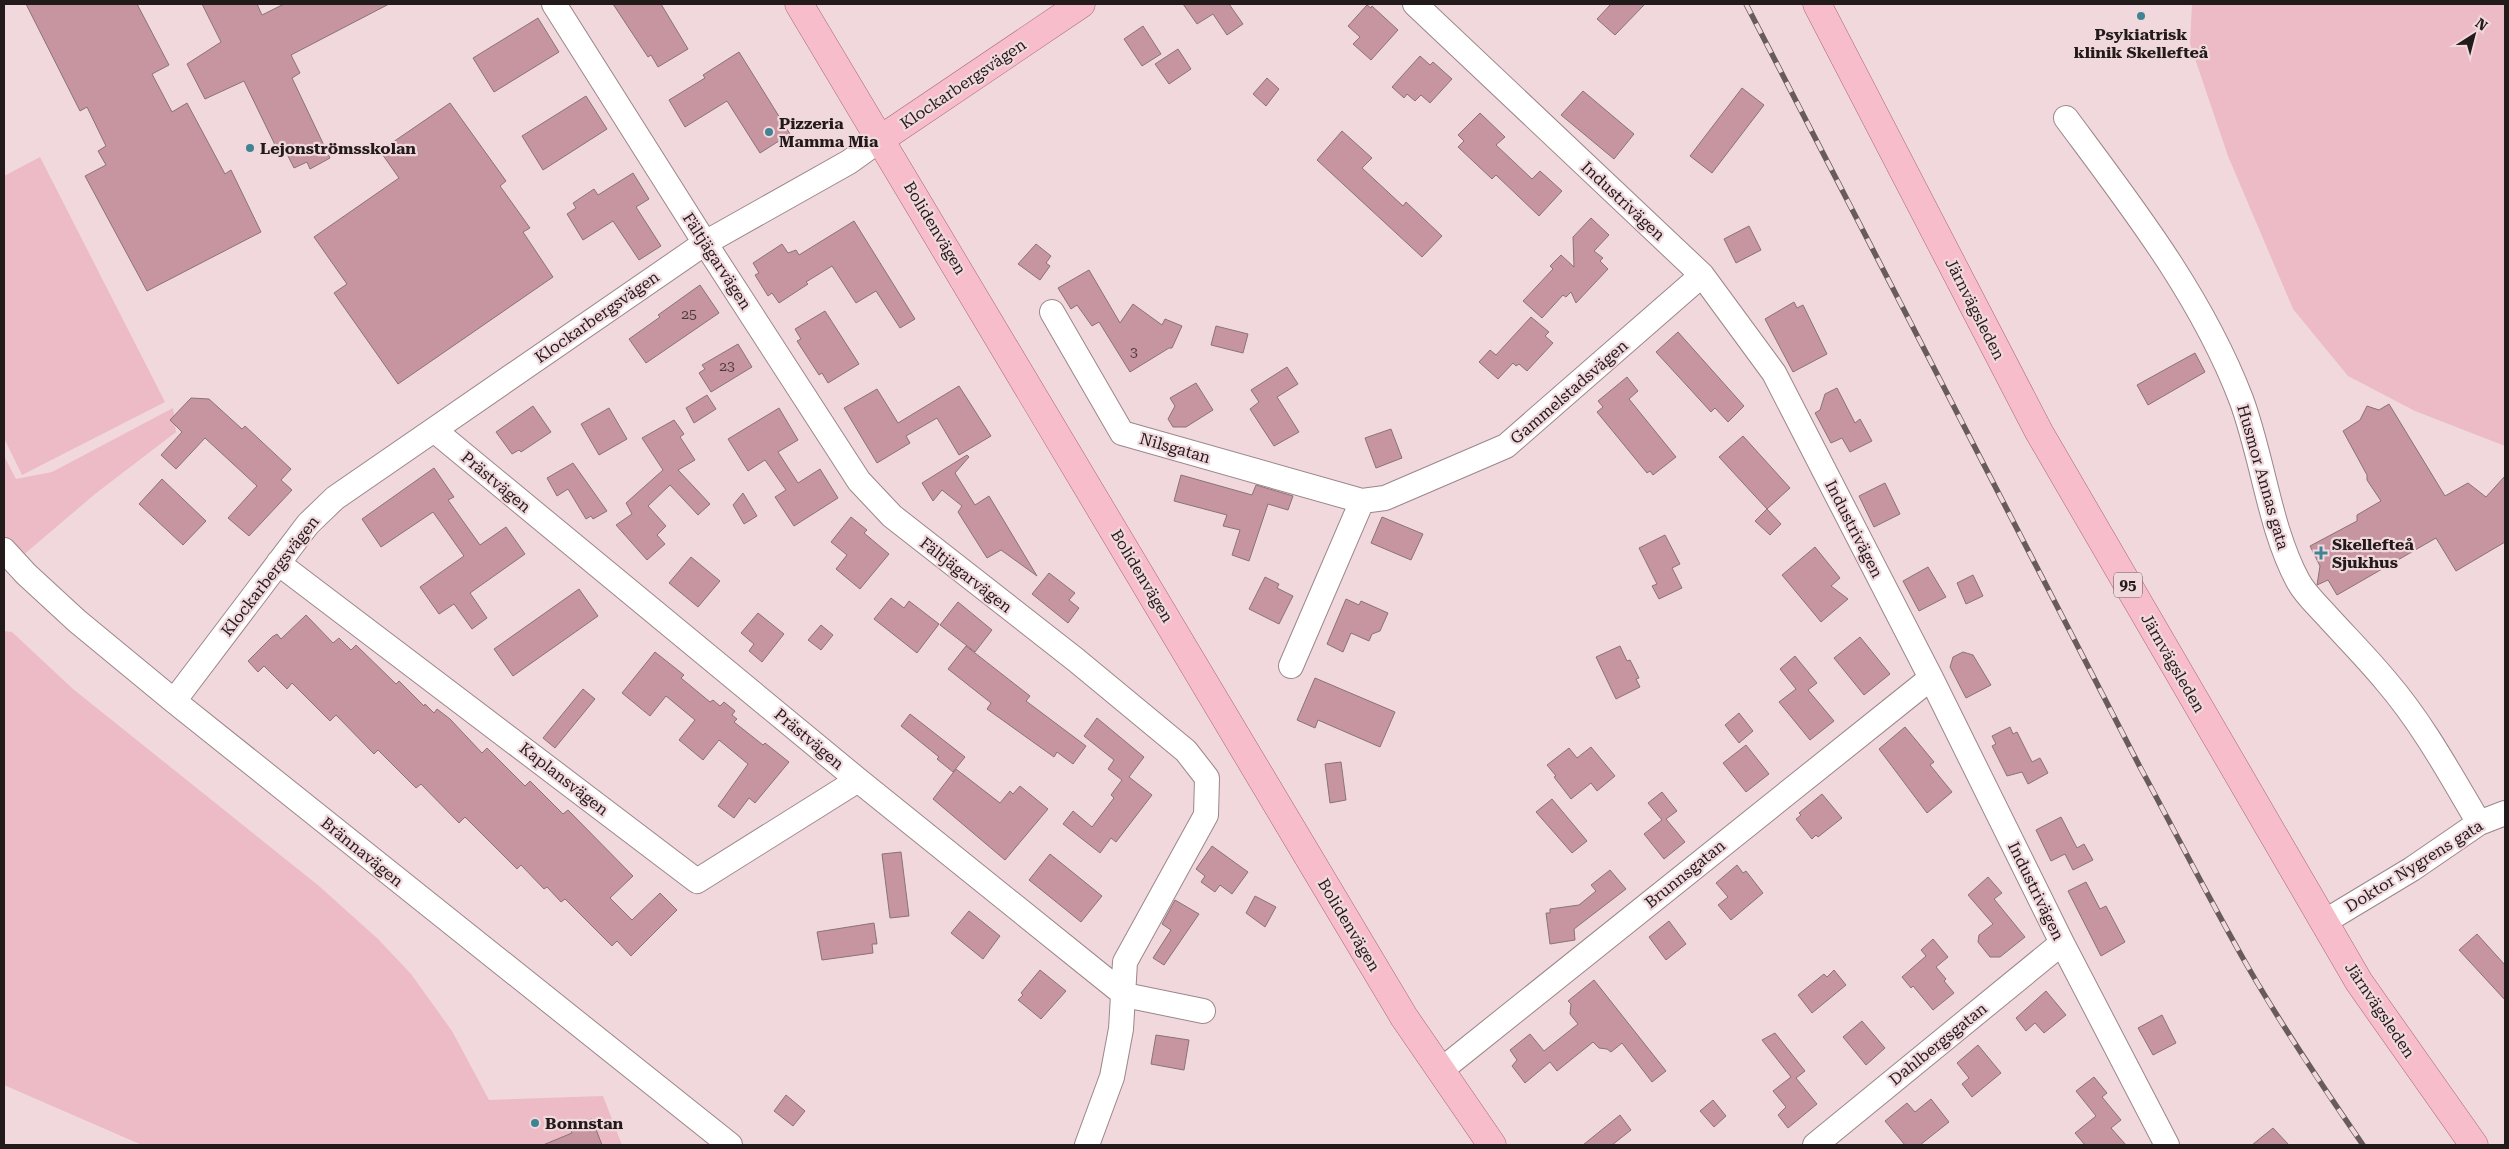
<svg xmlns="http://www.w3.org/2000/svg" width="2509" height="1149" font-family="'Roboto Serif',serif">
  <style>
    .green { fill: #ecbbc5 }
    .building { fill: #c6959f; stroke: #897377 }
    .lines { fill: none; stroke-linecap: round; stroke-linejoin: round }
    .minor-casing { stroke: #9c868a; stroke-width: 26 }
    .major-casing { stroke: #a96776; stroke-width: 29 }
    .minor { stroke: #fff; stroke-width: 24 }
    .major { stroke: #f7bdca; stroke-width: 28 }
    .rail-casing { stroke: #685b5d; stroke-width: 5.5 }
    .rail { stroke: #f1d8dd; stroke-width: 4; stroke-dasharray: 11; stroke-linecap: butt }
    .poi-dot { fill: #408393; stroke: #f1d8dd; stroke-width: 2 }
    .labels { text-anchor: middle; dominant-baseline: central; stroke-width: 4.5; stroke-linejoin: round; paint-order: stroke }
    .number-label { font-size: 14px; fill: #4b393c }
    .shield { fill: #f1d8dd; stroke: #605355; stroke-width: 1 }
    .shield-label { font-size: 15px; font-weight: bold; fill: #221a1b }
    .poi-label { font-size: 16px; font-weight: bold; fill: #221a1b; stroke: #f1d8dd; text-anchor: start }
    .street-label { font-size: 16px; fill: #221a1b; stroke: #f1d8dd }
  </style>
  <rect width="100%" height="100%" fill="#f1d8dd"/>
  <path class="green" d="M2192,4h313v442l-90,-35 -67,-35 -55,-67 -65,-153 -38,-112z
    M40,157l125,245 -143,73 -18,-37v-262z
    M173,408l3,24 -81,62 -74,63 -17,-20v-81l12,23 36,-7z
    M4,631l8,1 61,57 246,197 59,53 33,35 41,57 37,69 114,-4 19,49h-480l-138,-60z"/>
  <path class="building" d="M26,4h111l32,61 -17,9 20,38 15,-9 38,71 6,-4 30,62 -114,59 -62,-115 21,-11 -8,-14 8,-5 -19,-39 -7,4z
    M202,4h55l5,11 22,-11h105l-98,51 9,18 -8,5 38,80 -20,11 -3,-7 -13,6 -10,-20 -6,3 -34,-70 -39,18 -18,-35 34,-22z
    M613,4h48l27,45 -30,18 -7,-12 -3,2z
    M1183,4h46l14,20 -16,11 -14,-21 -16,10z
    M1611,4h34l-30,31 -18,-16z
    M1367,5l4,3 1,-2 26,24 -27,30 -18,-16 7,-7 -12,-11z
    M538,18l21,34 -65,40 -21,-34z
    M1143,26l18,28 -19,12 -18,-27z
    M1178,49l13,20 -22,15 -14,-20z
    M739,52l51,82 -30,19 -33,-52 -42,26 -16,-27 36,-22 -2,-3z
    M1420,56l10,9 3,-3 19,17 -22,24 -9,-8 -6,6 -8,-7 -3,4 -12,-11z
    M1267,78l12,11 -13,17 -13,-12z
    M1742,88l22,17 -52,68 -22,-17z
    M1583,91l51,43 -20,25 -53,-44z
    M586,96l21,33 -64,41 -21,-34z
    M450,103l56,78 -6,5 30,42 -7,4 30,45 -155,107 -64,-91 13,-9 -33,-47 85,-59 -19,-27z
    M1480,113l25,24 -9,8 36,34 8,-8 22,20 -23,25 -43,-41 -4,4 -34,-32 6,-6 -6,-6z
    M1342,131l30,27 -10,10 41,38 3,-4 36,34 -20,21 -105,-97z
    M633,173l16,26 -13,8 25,39 -22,14 -26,-39 -30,19 -16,-26 9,-6 -3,-5 21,-14 4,6z
    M1591,218l18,17 -15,16 9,7 -3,3 8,8 -32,34 -5,-11 -5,5 -3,-2 -21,23 -19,-17 30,-32 -3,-3 11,-11 13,12 -1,-30z
    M854,221l61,98 -15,9 -24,-37 -20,12 -24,-37 -26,16 2,2 -29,19 -7,-10 -4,3 -13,-21 4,-2 -6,-10 29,-19 6,9 8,-3 3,5z
    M1749,226l12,24 -25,13 -12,-24z
    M1036,244l15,12 -5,7 4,3 -10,14 -22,-16z
    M1089,270l31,53 13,-19 29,21 3,-6 17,7 -10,22h-3l-39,24 -31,-50 -7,4 -15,-21 -6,4 -13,-21z
    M700,285l19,28 -73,50 -17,-24 31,-22 -2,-2z
    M1794,302l3,6 6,-3 24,49 -34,18 -28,-53z
    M825,311l34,53 -31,19 -6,-10 -3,2 -22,-34 4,-2 -6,-10z
    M1531,317l18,15 -4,4 8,7 -26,28 -8,-7 -3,2 -3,-3 -15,16 -19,-17 11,-12 6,5z
    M1216,326l32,8 -5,19 -32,-8z
    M1678,332l66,74 -16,16 -13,-14 -4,4 -55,-60z
    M738,344l14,23 -41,25 -12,-19 6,-4 -3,-4z
    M2195,353l10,19 -57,33 -11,-20z
    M1287,367l11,17 -21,13 22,35 -25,14 -24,-37 9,-7 -8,-12z
    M1627,377l11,14 -9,8 47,58 -23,18 -3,-4 -3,2 -50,-61 6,-5 -5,-6z
    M1196,383l17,27 -27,17h-13l-5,-8 7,-13 -5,-8z
    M959,386l32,50 -32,19 -22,-37 -31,18 4,7 -33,20 -33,-55 33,-19 21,34z
    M1837,388l18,35 5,-4 12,22 -22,11 -8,-14 -11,5 -16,-30 5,-3 5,-16z
    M707,395l9,14 -22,14 -8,-15z
    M191,398l18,1 33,30 3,-3 46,43 -10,11 11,10 -43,46 -21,-18 29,-32 -52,-48 -29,31 -15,-14 21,-23 -12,-12z
    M2389,404l56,92 23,-13 18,14 19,-21v66l-49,29 -20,-33 -99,57 -9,-15 -11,5 3,-19 -10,-20 47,-25v-6l24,-14 -14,-21v-5l-24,-44 17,-11 7,-14 12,4z
    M533,406l18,26 -30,20 -2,-2 -7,4 -16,-22z
    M609,408l18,31 -28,16 -18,-31z
    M779,408l19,32 -20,12 20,31 22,-14 18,29 -44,28 -19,-29 11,-7 -21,-30 -17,11 -20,-32z
    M674,420l10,14 -4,3 15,23 -17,10 32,34 -12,11 -28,-30 -22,21 18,20 -9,9 8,9 -18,16 -31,-35 16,-11 -6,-11 37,-33 -21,-32z
    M1391,429l11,29 -26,10 -11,-30z
    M1743,436l47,52 -23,21 -48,-52z
    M967,455l2,2 -14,16 20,32 14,-9 48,80 -36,-26 -14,8 -29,-46 4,-6 -20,-16 -9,11 -11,-18z
    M573,463l34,48 -14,8 -2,-3 -5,3 -18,-30 -11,7 -10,-18z
    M434,468l20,29 -6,3 32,45 26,-18 19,27 -55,39 17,25 -15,11 -18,-25 -15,10 -19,-27 44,-31 -31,-44 -52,35 -19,-28z
    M1181,475l71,20 4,-10 37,11 -5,14 -20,-6 -19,57 -17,-6 8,-25 -17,-4 4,-11 -53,-14z
    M162,479l44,42 -23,24 -44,-41z
    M1885,483l15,31 -26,13 -15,-31z
    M743,493l14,23 -13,8 -11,-19z
    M1767,509l14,15 -11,11 -15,-14z
    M851,517l16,13 -3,3 25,21 -29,35 -24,-20 11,-14 -16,-13z
    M1382,517l41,17 -12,26 -40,-17z
    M1665,535l15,29 -8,4 10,20 -23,11 -7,-13 5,-2 -18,-36z
    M1815,547l25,31 -9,8 17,13 -27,23 -39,-47z
    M691,557l29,24 -22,26 -29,-24z
    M1928,567l18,30 -27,14 -16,-30z
    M1049,573l26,20 -6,7 10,8 -11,15 -36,-29z
    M1973,575l10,21 -17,8 -9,-21z
    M1265,577l14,7 -2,4 16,8 -14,28 -30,-15z
    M579,589l19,27 -85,60 -19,-27z
    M891,598l13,10 5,-7 30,23 -22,29 -43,-34z
    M1346,599l13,6 2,-4 27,12 -8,18 -8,3 -3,7 -18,-8 -8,19 -16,-8z
    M958,602l34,28 -17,22 -35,-27z
    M758,613l26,21 -22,28 -13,-11 5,-7 -13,-11z
    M306,615l27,28 6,-5 12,12 5,-5 40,39 3,-3 25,25 1,-2 9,9 3,-4 13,10 32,34 5,-5 38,38 5,-5 33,33 5,-4 65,66 -23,22 22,22 28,-27 17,17 -46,46 -14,-15 -5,5 -47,-47 -4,3 -14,-15 -3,2 -23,-24 -4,4 -52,-52 -6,6 -38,-39 -5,4 -38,-38 -4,4 -38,-39 -6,6 -38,-38 -5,6 -23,-23 -6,6 -10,-11 24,-24 5,-3 4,5z
    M821,625l12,10 -12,15 -13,-10z
    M1860,637l30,37 -26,21 -30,-37z
    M966,646l64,50 -4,5 60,45 -13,18 -16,-12 -3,5 -67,-48 4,-6 -43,-34z
    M1620,646l7,15 3,-1 9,18 -3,1 4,8 -24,12 -20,-42z
    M655,652l29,23 -3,3 29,24 3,-2 7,6 4,-4 11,9 -3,4 5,4 -3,3 29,23 2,-2 24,19 -34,41 -6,-5 -15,20 -16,-12 30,-42 -29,-24 -16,20 -24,-20 16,-20 -29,-24 -16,20 -28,-23z
    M1963,652l10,3 18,30 -25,13 -16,-31 3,-10z
    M1795,656l22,27 -9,7 26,31 -24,19 -31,-38 17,-13 -16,-20z
    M1315,678l80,34 -15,35 -62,-27 -3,8 -18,-8z
    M583,689l12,10 -40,49 -12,-10z
    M1739,713l14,18 -14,12 -14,-18z
    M910,714l55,43 -12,15 -16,-13 2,-2 -38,-31z
    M1097,718l47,39 -15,20 23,18 -36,47 -5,-4 -11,15 -37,-29 10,-13 19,16 22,-29 -3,-3 11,-15 -14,-11 6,-9 -30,-24z
    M1905,727l29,35 -4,3 22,27 -25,21 -48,-64z
    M2010,727l3,7 4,-2 15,30 8,-4 8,15 -20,11 -6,-12 -15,4 -15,-30 4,-2 -4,-8z
    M1746,745l23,29 -23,18 -23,-29z
    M1591,747l24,29 -18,15 -6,-8 -20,16 -17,-22 2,-1 -9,-11 22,-17 8,10z
    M1341,762l5,38 -16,3 -5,-39z
    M956,769l44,34 10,-12 3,3 7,-8 28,23 -43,51 -72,-61z
    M1662,792l15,19 -11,8 19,23 -21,17 -20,-25 18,-14 -14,-17z
    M1822,794l20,24 -24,19 -2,-2 -4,4 -16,-20 5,-4 -2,-2z
    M1552,799l35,42 -15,12 -36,-41z
    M2061,817l16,31 7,-4 9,16 -20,10 -8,-16 -14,7 -15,-31z
    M1212,846l36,26 -16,22 -12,-9 -5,7 -14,-10 4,-6 -9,-7z
    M901,852l8,64 -19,2 -8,-64z
    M1050,854l52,42 -21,26 -52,-42z
    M1737,865l6,8 3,-2 17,22 -32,27 -13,-15 10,-8 -12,-14z
    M1610,870l16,19 -52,40 1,11 -25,4 -4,-31h4v-4l29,-4 17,-14 -5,-6z
    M1988,877l14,16 -8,6 31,38 -25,20h-10l-12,-15 1,-7 14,-11 -25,-29z
    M2086,882l14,27 6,-3 19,36 -24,14 -33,-65z
    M1255,896l21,11 -11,20 -19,-14z
    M1175,900l24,14 -35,51 -11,-7 18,-28 -9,-6z
    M969,911l31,25 -17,23 -32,-26z
    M1669,921l17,23 -20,16 -17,-23z
    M874,923l3,21h-5l1,9 -51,7 -5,-28z
    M2477,934l28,31v35l-46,-50z
    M1933,939l15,18 -12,10 10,12 -2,2 10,12 -21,17 -20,-24 -2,2 -9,-11 24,-21 -5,-6z
    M1040,970l26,21 -25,28 -23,-19 5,-5 -2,-2z
    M1834,970l12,15 -34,28 -14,-18 26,-21 3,3z
    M1594,980l72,91 -14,11 -30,-39 -11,9 -4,-3 -8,-1 -6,-6 -36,29 -7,-9 -25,21 -13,-17 5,-6 -7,-10 20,-16 14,17 34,-27 -8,-10 1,-10 -3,-3z
    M2046,991l20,24 -22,18 -9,-10 -9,8 -10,-13z
    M2162,1015l14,28 -23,12 -15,-27z
    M1862,1021l23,27 -19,17 -23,-28z
    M1775,1033l30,38 -9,7 21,26 -29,24 -10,-13 8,-8 -13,-16 18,-14 -29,-37z
    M1156,1035l33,5 -5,30 -33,-6z
    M1978,1045l23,28 -29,24 -10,-13 7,-6 -12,-15z
    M2094,1077l13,16 -5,4 19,23 -10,8 15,17h-41l-10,-12 21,-17 -20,-25z
    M786,1095l19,16 -12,15 -19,-15z
    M1931,1099l18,23 -29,23h-15l-20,-24 22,-18 8,9z
    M1713,1100l13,16 -12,11 -14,-16z
    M1620,1115l11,15 -19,15h-29z
    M592,1119l10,26h-59l29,-12 -2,-5z
    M2273,1128l16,17h-37z"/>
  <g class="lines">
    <defs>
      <path id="minor" d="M554,4l151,239 154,238 33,35 184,144 110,91 21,27 -1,37 -81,147 -4,67 -9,48 -25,68
        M1415,4l287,271 72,98 157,305 131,265 105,202
        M2066,118c66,89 135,177 175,281 22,59 28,128 57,182 7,13 19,24 29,35 20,22 40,42 59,65 37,43 64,93 93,142
        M1052,312l70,121 240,68
        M434,430l424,350 267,215 78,16
        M4,550l22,24 51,47 97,80 556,444
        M278,563l419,318 161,-101
        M1291,666l71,-165 23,-3 121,-52 196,-171
        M174,701l134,-177 27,-26 370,-255 144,-81 32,-23
        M2324,922l88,-53 67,-46 26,-10
        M1440,1071l491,-393
        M1815,1145l247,-202"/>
      <path id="major" d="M799,4l605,1013 88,128
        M1817,4l222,428 320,550 115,163
        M881,139l200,-135"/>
    </defs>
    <use href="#minor" class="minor-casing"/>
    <use href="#major" class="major-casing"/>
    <use href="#minor" class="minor"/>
    <use href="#major" class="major"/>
    <defs>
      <path id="rail" d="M1746,4l394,763c36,66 70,134 108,200 35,61 75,120 115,178"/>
    </defs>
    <use href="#rail" class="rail-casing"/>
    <use href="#rail" class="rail"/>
  </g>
  <g class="poi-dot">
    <circle cx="2141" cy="16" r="5"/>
    <circle cx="769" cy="132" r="5"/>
    <circle cx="250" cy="148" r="5"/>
    <path d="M2318.5 545.5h5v5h5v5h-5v5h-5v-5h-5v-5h5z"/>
    <circle cx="535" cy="1123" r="5"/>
  </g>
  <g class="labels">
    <g class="number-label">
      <text x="689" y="314">25</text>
      <text x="1134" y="352">3</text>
      <text x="727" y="366">23</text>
    </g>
    <rect class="shield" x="2114" y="572.5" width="28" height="25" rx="4"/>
    <g class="shield-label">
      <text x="2128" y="585">95</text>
    </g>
    <g class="poi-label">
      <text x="2141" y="34" text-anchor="middle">Psykiatrisk<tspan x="2141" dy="18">klinik Skellefteå</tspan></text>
      <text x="779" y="123">Pizzeria<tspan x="779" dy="18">Mamma Mia</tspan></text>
      <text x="260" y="148">Lejonströmsskolan</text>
      <text x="2332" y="544">Skellefteå<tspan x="2332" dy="18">Sjukhus</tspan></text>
      <text x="545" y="1123">Bonnstan</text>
    </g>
    <g class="street-label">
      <text transform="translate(963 84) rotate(-34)">Klockarbergsvägen</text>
      <text transform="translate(1623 201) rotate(43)">Industrivägen</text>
      <text transform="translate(935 228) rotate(59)">Bolidenvägen</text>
      <text transform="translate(717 261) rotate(57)">Fältjägarvägen</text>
      <text transform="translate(1975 309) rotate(63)">Järnvägsleden</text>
      <text transform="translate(597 317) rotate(-35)">Klockarbergsvägen</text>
      <text transform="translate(1569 392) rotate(-41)">Gammelstadsvägen</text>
      <text transform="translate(1175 448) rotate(16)">Nilsgatan</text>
      <text transform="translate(2263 477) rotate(74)">Husmor Annas gata</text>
      <text transform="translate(496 482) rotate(40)">Prästvägen</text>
      <text transform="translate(1854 529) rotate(63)">Industrivägen</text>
      <text transform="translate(966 575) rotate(38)">Fältjägarvägen</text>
      <text transform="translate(270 576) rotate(-52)">Klockarbergsvägen</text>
      <text transform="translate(1142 576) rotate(59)">Bolidenvägen</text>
      <text transform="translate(2173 663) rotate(60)">Järnvägsleden</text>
      <text transform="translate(809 739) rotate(40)">Prästvägen</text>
      <text transform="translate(564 779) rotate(38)">Kaplansvägen</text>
      <text transform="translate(362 852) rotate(39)">Brännavägen</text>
      <text transform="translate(2414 866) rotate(-32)">Doktor Nygrens gata</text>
      <text transform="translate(1685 874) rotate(-39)">Brunnsgatan</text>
      <text transform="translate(2036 891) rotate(64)">Industrivägen</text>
      <text transform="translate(1349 925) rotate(59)">Bolidenvägen</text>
      <text transform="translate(2380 1010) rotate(56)">Järnvägsleden</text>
      <text transform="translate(1938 1044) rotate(-39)">Dahlbergsgatan</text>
    </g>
  </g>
  <rect width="2509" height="1149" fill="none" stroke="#221a1b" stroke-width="10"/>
  <g transform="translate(2474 35) rotate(36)" stroke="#f1d8dd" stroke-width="4" paint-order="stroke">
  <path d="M0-4L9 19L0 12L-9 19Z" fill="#221a1b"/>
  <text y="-8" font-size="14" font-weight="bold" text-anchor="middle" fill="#221a1b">N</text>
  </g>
</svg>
